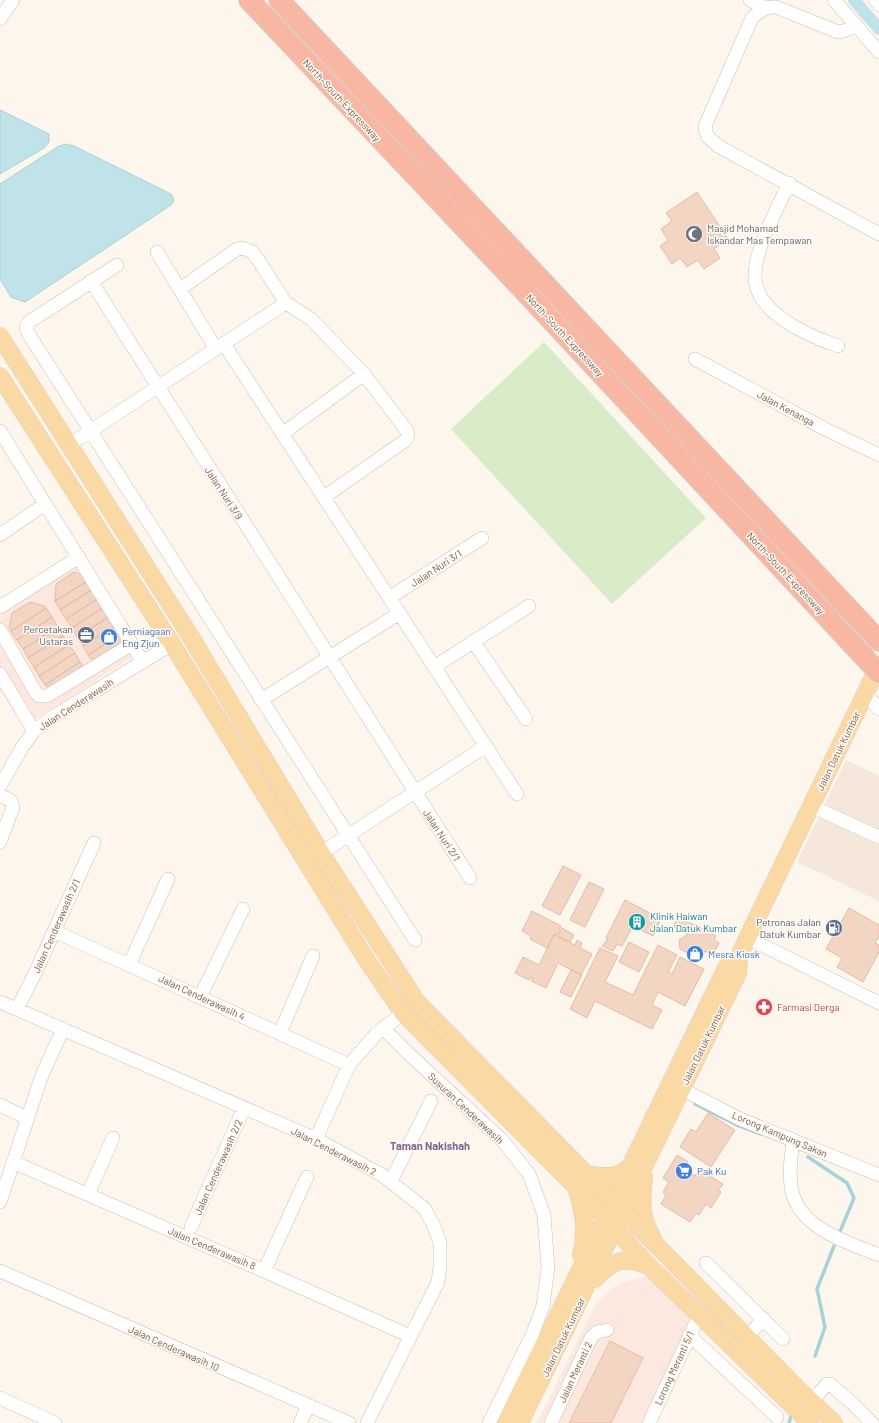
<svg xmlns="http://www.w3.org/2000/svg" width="879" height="1423" font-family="Barlow,sans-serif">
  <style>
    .residential { fill: #f5e8da }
    .commercial { fill: #fde8e0 }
    .green { fill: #d8ecc9 }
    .water { fill: #bfe3e8; stroke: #a5d3da }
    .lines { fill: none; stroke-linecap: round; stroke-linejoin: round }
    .stream { stroke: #a5d3da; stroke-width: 3.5 }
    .canal { stroke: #bfe3e8; stroke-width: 12 }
    .building { fill: #f3d5c3; stroke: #e6bba3 }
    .minor-casing { stroke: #d1beb0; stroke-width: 14 }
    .major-casing { stroke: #dad1cd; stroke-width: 18 }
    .highway-casing { stroke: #dad1cd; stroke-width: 22 }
    .minor { stroke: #fff; stroke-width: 13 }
    .major { stroke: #fbd9a5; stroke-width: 17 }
    .highway { stroke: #f7b7a3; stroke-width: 20 }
    .highway-bridge-casing { stroke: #dad1cd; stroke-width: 22; stroke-linecap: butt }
    .highway-bridge { stroke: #f7b7a3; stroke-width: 20 }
    .labels { text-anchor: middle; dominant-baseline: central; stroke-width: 3; stroke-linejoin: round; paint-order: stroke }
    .street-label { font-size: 10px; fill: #7a5c4d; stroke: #fffaf3 }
    .worship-label { font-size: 10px; fill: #5b616d; stroke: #fffaf3; text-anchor: start }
    .service-label { font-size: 10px; fill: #4e5e75; stroke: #fffaf3; text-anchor: end }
    .shop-label { font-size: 10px; fill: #366cbe; stroke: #fffaf3; text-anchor: start }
    .culture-label { font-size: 10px; fill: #0d838f; stroke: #fffaf3; text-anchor: start }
    .health-label { font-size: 10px; fill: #be3a42; stroke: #fffaf3; text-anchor: start }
    .neighbourhood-label { font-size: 11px; font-weight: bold; fill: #846695; stroke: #fffaf3 }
  </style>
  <rect width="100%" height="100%" fill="#fdf6ec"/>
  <path class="residential" d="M846,760l33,16v125l-82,-39z"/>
  <path class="commercial" d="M85,557l59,93 -120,76 -24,-37v-79z
    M648,1275l46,45 -47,103h-110l59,-120 11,-11 13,-8z"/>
  <path class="green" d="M544,342l162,176 -94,86 -161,-175z"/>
  <path class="water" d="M0,110l49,24v8l-5,6 -44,26z
    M66,144l8,2 93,46 5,3 2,6 -3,4 -146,97 -14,-5 -11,-18v-95l59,-38z"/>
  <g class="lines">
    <path class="stream" d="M695,1104l42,21 24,9
      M808,1157l39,26 7,15 -15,36
      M815,1356l10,-29 -8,-38 17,-43
      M789,1423l3,-10"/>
    <path class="canal" d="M854,0l25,29"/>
  </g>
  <path class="building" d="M697,192l31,47 -14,10 6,9 -16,11 -6,-9 -11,7 -7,-9 -8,6 -12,-18 8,-6 -7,-11 11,-8 -6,-8z
    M74,572l17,7 -36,22 1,-17z
    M91,579l5,8 -36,23 -5,-9z
    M96,587l6,9 -36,23 -6,-9z
    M102,596l5,9 -35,23 -6,-9z
    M30,602l15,4 1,2 -35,23 -2,-3 3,-15z
    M107,605l6,9 -36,23 -5,-9z
    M46,608l6,9 -35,23 -6,-9z
    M113,614l6,9 -36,23 -6,-9z
    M52,617l6,10 -35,22 -6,-9z
    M119,623l5,9 -36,23 -5,-9z
    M58,627l5,9 -35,22 -5,-9z
    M124,632l3,4 -5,12 -18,11h-13l-3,-4z
    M63,636l6,9 -35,22 -6,-9z
    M69,645l6,8 -36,23 -5,-9z
    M75,653l5,9 -35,23 -6,-9z
    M80,662l2,3 -5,12 -18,11 -12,-1 -2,-2z
    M563,866l18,9 -21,40 -18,-9z
    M589,882l15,7 -19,38 -15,-7z
    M625,900l36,19 -8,17 -20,-10 -11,20 -5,-2 -4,7 -11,-5 6,-7 -2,-1z
    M849,908l30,17v11l-4,7 4,2v7l-16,30 -26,-15 5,-9 -16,-9z
    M532,911l29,15 -4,9 -3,-1 -7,14 -17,-9 1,-3 -9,-5z
    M678,917l38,19 -2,4 5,3 -6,12 -8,-4 -2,3 -3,-1 -3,5 -17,-9 -1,-9 9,-6 -15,-7z
    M562,928l12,7 -4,7 -12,-6z
    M554,935l21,10 2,-5 5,3 -2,5 12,6 -11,21 -23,-12 -12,25 -15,-7 2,-3 -2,-1 -2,3 -14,-7 8,-16 16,8z
    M629,942l20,10 -10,20 -20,-10z
    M658,945l19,10 -9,17 4,2 8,-17 24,12 -19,37 -27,-14 -6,13 10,5 -10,19 -57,-28 -8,17 -17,-9 30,-61 18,8 -13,26 28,13z
    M571,970l11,5 -11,22 -11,-5z
    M708,1113l27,17 -24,37 -31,-20 11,-18 5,3z
    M677,1155l11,7 -5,7 12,7 4,-7 24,15 -5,7 3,1 -10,16 -5,-4 -7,11 -3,-2 -6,9 -29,-18 5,-9 -3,-3 6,-10 -6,-4z
    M610,1341l33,17 -32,65h-42z"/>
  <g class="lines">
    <defs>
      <path id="minor" d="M750,0l15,8
        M834,0l45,52
        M875,0l4,5
        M0,19l13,-19
        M856,25l-12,6 -6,1 -62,-25c-11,-1 -16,4 -24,11l-47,108 2,10 11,10 161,88
        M789,183c-11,24 -34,66 -34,92 -1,38 54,61 83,71
        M157,252l59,97
        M117,265l-88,57 -3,5 2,6 387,607
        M91,281l379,597
        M180,289l57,-40 6,-1 9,4 5,6 29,45 25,16 53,55 43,57 1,4 -2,5 -82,57
        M224,344l293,450
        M695,359l130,70 54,26
        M0,431l143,231
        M282,434l82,-60
        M69,445l217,-142
        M0,535l45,-31
        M389,598l93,-60
        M0,607l79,-50
        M0,630l36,63 3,3h8l85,-52
        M473,641l53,78
        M434,667l95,-61
        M0,674l34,57
        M865,694l14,15
        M261,700l139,-87
        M0,786l23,-40 11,-15 20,-15 118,-72
        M0,795l11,6 2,6 -13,35
        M811,806l68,31
        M321,853l165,-107
        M54,931l295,134
        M748,938l131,65
        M129,965l39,-86
        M200,997l43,-88
        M0,1002l316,137 66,36 42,33 10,18 6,17v23l-2,16 -71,141
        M17,1009l20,-40 57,-126
        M383,1028l27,27 92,85 27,34 15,41 4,52 -5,39 -11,29 -43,88
        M280,1033l33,-77
        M682,1089l58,30 139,56
        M0,1105l27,13
        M316,1139l33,-74 28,-32 26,-20
        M793,1140c-2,18 -5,38 0,55 11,35 56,48 86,60
        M13,1162l251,109 146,65
        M391,1181l40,-80
        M88,1194l25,-56
        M0,1202l42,-127 21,-46
        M191,1227l53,-119
        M706,1263l77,76
        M0,1271l349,152
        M264,1271l43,-94
        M689,1335l88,82
        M746,1337l18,-18
        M0,1398l55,25
        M811,1402l16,-18h3l22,19 20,20
        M300,1423l8,-17
        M551,1423l40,-85 6,-6 10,-2
        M649,1423l51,-109"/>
      <path id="major" d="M0,336l189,298 132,219 96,149 380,386 37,35
        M0,376l172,268 194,315 37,54 172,173 74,80 161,157
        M585,1174c20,2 28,6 45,-7
        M644,1178c-3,21 -3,42 9,60
        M577,1191c7,23 10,41 4,64
        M595,1279c18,-19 28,-23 54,-13
        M506,1423l221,-457 12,-9
        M520,1423l218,-450 1,-16 5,-12 135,-280"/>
      <path id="highway" d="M249,0l277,293
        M279,0l600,641"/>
    </defs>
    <use href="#minor" class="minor-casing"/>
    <use href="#major" class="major-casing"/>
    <use href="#highway" class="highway-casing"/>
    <use href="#minor" class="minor"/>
    <use href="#major" class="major"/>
    <use href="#highway" class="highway"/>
    <defs>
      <path id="highway-bridge" d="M526,293l353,380"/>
    </defs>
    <use href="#highway-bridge" class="highway-bridge-casing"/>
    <use href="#highway-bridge" class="highway-bridge"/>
  </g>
  <defs>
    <symbol id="mosque-disc" viewBox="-11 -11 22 22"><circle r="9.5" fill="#6b7280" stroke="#fffaf3"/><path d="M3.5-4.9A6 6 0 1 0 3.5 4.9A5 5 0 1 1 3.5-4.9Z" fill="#fff"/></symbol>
    <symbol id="office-disc" viewBox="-11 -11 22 22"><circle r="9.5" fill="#5c6f8a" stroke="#fffaf3"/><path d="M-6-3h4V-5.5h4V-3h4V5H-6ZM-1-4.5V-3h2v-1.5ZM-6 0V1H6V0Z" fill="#fff"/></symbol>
    <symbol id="shop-disc" viewBox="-11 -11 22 22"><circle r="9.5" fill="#3f7fe0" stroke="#fffaf3"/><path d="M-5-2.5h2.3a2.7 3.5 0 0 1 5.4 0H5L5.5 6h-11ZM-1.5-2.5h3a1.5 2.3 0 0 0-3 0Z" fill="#fff"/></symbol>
    <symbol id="building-disc" viewBox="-11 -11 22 22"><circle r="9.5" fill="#0f9aa8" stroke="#fffaf3"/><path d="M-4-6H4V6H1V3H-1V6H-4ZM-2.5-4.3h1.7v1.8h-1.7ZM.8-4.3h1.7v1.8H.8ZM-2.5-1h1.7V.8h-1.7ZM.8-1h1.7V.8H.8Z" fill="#fff"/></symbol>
    <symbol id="fuel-disc" viewBox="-11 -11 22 22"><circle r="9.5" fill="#5c6f8a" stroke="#fffaf3"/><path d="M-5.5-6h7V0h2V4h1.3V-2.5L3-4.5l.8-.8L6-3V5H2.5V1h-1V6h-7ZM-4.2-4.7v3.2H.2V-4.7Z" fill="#fff"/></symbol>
    <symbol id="pharmacy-disc" viewBox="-11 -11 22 22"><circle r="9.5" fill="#e0444e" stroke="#fffaf3"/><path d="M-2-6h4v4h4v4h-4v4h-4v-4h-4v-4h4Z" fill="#fff"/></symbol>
    <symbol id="supermarket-disc" viewBox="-11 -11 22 22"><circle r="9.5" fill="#3f7fe0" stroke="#fffaf3"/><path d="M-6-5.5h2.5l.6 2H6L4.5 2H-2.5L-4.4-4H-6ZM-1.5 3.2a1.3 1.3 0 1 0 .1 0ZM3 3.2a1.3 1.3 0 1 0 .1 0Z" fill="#fff"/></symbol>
  </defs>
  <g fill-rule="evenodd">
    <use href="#mosque-disc" x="684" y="224" width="20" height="20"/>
    <use href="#office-disc" x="76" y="625" width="20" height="20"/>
    <use href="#shop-disc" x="99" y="627" width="20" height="20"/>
    <use href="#building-disc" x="627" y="912" width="20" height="20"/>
    <use href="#fuel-disc" x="824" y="918" width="20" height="20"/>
    <use href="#shop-disc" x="685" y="944" width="20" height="20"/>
    <use href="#pharmacy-disc" x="754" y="997" width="20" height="20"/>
    <use href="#supermarket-disc" x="674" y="1161" width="20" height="20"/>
  </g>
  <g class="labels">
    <g class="street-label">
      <text transform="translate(342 100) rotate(47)">North–South Expressway</text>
      <text transform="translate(565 335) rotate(47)">North–South Expressway</text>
      <text transform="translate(786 408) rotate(28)">Jalan Kenanga</text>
      <text transform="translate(224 493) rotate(57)">Jalan Nuri 3/9</text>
      <text transform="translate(436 568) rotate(-33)">Jalan Nuri 3/1</text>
      <text transform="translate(786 573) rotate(47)">North–South Expressway</text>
      <text transform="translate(76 704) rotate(-33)">Jalan Cenderawasih</text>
      <text transform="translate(838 751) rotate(-64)">Jalan Datuk Kumbar</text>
      <text transform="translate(442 835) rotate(57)">Jalan Nuri 2/1</text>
      <text transform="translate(56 926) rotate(-66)">Jalan Cenderawasih 2/1</text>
      <text transform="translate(202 997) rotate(25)">Jalan Cenderawasih 4</text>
      <text transform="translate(703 1045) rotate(-64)">Jalan Datuk Kumbar</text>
      <text transform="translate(466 1108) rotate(43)">Susuran Cenderawasih</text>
      <text transform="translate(780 1134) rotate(23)">Lorong Kampung Sakan</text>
      <text transform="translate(334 1151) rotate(27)">Jalan Cenderawasih 2</text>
      <text transform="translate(218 1167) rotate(-66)">Jalan Cenderawasih 2/2</text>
      <text transform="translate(212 1248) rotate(23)">Jalan Cenderawasih 8</text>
      <text transform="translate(563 1337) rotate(-64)">Jalan Datuk Kumbar</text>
      <text transform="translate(174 1348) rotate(24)">Jalan Cenderawasih 10</text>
      <text transform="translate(674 1368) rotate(-65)">Lorong Meranti 5/1</text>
      <text transform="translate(575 1372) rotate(-65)">Jalan Meranti 2</text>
    </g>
    <g class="worship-label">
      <text x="707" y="228">Masjid Mohamad<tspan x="707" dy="12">Iskandar Mas Tempawan</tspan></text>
    </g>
    <g class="service-label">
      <text x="73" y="629">Percetakan<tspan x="73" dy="12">Ustaras</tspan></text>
      <text x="821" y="922">Petronas Jalan<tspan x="821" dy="12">Datuk Kumbar</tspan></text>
    </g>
    <g class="shop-label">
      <text x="122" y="631">Perniagaan<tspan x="122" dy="12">Eng Zjun</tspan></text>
      <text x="708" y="954">Mesra Kiosk</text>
      <text x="697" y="1171">Pak Ku</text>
    </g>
    <g class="culture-label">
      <text x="650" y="916">Klinik Haiwan<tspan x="650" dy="12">Jalan Datuk Kumbar</tspan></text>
    </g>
    <g class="health-label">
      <text x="777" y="1007">Farmasi Derga</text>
    </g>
    <g class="neighbourhood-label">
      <text x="430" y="1145">Taman Nakishah</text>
    </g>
  </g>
</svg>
